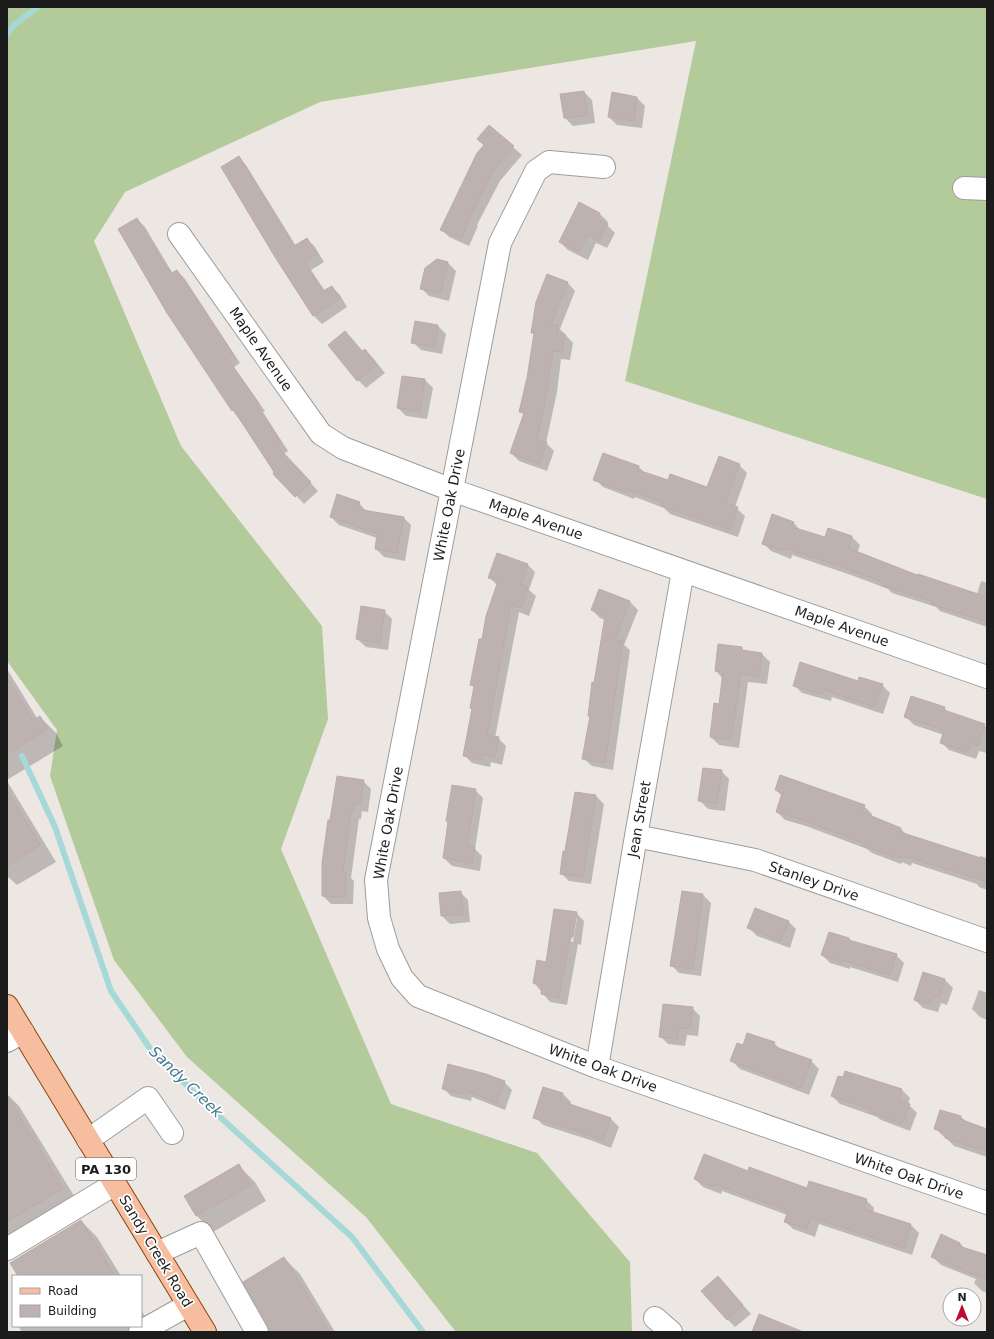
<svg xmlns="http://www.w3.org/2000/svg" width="994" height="1339" font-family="'DejaVu Sans',sans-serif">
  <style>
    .forest { fill: #b3ca9a }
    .shadow { fill: #0003; fill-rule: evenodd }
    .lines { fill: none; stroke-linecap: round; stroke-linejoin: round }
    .stream { stroke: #a6d8d8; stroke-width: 6 }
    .building { fill: #bdb2b0; stroke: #beaba6 }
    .minor-casing { stroke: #9d9d9d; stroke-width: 24 }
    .major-casing { stroke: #8c4409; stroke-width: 24 }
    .minor { stroke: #fff; stroke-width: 22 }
    .major { stroke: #f6bd9f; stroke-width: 22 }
    .labels { text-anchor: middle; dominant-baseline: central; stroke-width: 3.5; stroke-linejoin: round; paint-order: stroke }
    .shield { fill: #fff; stroke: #606060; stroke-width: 1 }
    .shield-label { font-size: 13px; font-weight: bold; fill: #1c1c1c }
    .street-label { font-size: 14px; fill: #1c1c1c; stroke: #fff }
    .water-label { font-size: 15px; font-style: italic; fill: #467b90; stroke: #fff }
  </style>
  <rect width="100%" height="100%" fill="#ede7e3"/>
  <path class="forest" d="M7,7h980v492l-362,-118 71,-340 -376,61 -195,90 -31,49 87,205 141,180 6,93 -47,130 110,255 146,49 93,109 2,70h-176l-90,-115 -179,-160 -73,-97 -64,-184 7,-46 -50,-69z"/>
  <path class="shadow" d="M584,92l8,8 3,23 -22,3 -8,-8z
    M613,94l24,4 8,8 -3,22 -25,-3 -8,-8z
    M489,126l33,29 -22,26 -23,44 1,1 -9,20 -20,-9 -8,-8 44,-83 -7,-7z
    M238,157l8,8 50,81 11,-7 8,8 9,15 -13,8 14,21 7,-4 8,8 7,12 -25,17 -8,-8z
    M580,203l20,11 8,8 -2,2 9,9 -8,15 -11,-5 -8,17 -20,-10 -8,-8z
    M137,219l8,8 28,47 4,-3 8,8 55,84 -6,4 31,44 -2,1 25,39 -4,3 34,37 -14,13 -29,-31 -107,-161z
    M448,263l8,8 -7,30 -20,-5 -8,-8z
    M567,282l8,9 -15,38 13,14 -3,17 -9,-1 -4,33 -11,51 8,8 -7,20 -28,-10 -8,-8 13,-38 -4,-4 8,-33 7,-43 -3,-3z
    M438,326l8,8 -4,20 -21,-4 -8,-8z
    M345,333l17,19 3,-2 8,8 12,15 -19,15 -8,-8z
    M425,380l8,8 -6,31 -21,-3 -8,-8z
    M604,454l35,13 6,6 24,9 39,7 31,-24 8,8 -12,34 10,9 -7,21 -68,-23 -6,-6 -29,-11 -1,2 -31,-12 -8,-8z
    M359,503l8,9 36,5 8,8 -6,36 -21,-4 -8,-8 1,-11 -38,-13 -8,-8z
    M793,522l8,9 24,8 3,-10 24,8 8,8 -3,8 61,23 59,18 4,-13 6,2v44l-47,-16 -4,-4 -44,-14 -4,-4 -37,-14 -59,-20 -1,4 -20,-8 -8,-8z
    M527,564l8,8 -6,18 7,6 -7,20 -10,-4 -24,126h3l8,8 -4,19 -11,-3 -1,5 -18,-4 -8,-8 8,-46 3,-21 -3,-3 26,-99 -9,-9z
    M599,590l31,12 8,8 -14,35 6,5 -17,120 -21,-4 -9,-8 8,-40 -2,-3 16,-95 -5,-2 -8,-8z
    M384,611l8,8 -4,31 -22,-3 -9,-8z
    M741,648l4,4 17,2 8,8 -3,22 -19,-2 -9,66 -20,-3 -8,-8 9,-32 3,-26 -7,-8z
    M7,669l30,49 3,-1 16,16 7,13 -56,34z
    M859,682l23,3 8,8 -7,21 -51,-17 -1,4 -29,-8 -8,-8z
    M944,708l6,6 34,11 3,3v25l-8,-2 -3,8 -27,-9 -8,-8 3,-7 -30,-10 -8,-8z
    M721,771l8,8 -4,32 -17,-2 -8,-8z
    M7,781l49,81 -39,23 -10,-9z
    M363,781l8,8 -3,23 -6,-1 -1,8h-2l-8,59 3,3 -1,23h-22l-8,-8 8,-75z
    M475,790l8,8 -8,51 7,7 -2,15 -28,-5 -8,-8z
    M776,790l88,16 8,8 -1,3 30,12 6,6 72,23 1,-2 7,2v32l-8,-3 -2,-3 -65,-21 -1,3 -9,-4 -1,2 -29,-11 -5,-4 -61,-23 -21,-6 -8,-8 5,-16z
    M596,796l8,8 -13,80 -22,-3 -8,-8 5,-21z
    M460,892l8,8 2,22 -20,2 -8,-8z
    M682,892l21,3 8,8 -10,73 -22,-3 -8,-8z
    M576,913l8,8 -3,24 -3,-1 -11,61 -17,-3 -16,-19zM575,918h2l-4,24h-2z
    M788,921l8,8 -6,19 -33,-12 -8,-8z
    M849,939l2,3 45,13 8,8 -6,19 -48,-15v2l-20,-6 -8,-8z
    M945,980l8,8 -6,17 -6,-2 -3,9 -15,-4 -8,-8z
    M979,990l8,3v27l-7,-3 -8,-8z
    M692,1008l8,8 -2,20 -11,-1 -2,11 -17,-2 -8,-8z
    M774,1043l6,6 31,12 8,8 -10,26 -69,-26 -8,-8 11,-15z
    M846,1072l56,18 8,8 -2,6 9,9 -7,18 -29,-11 -4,-3 -37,-13 -8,-8z
    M504,1082l8,8 -7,20 -33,-13 -1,4 -20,-5 -8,-8z
    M544,1088l19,6 8,8 -1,3 41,14 8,8 -8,21 -21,-8 -47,-15 -8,-8z
    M7,1094l12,12 60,98 -72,44z
    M941,1111l20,6 6,5 20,8v27l-33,-11 -8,-8 -2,-1 -8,-8z
    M239,1166l16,16 11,19 -53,31 -16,-16z
    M748,1173l59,16 59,11 8,8 -1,5 38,12 8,8 -7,22 -93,-31 -4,13 -22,-8 -8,-8 2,-6 -65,-24 -1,3 -18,-7 -8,-8z
    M81,1221l16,16 24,39h-102z
    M941,1236l19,7 5,6 22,7v37l-5,-2 -8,-8 2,-4 -35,-14 -8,-8z
    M284,1258l16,16 35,58h-65z
    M726,1286l25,28 -16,13 -8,-8z
    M141,1310l9,14 -13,8h-115l-4,-6h123z"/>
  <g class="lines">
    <path class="stream" d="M7,34l7,-9 24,-18
      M22,756l33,71 56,164 40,59 59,58 142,129 71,95"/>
  </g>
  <path class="building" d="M584,91l4,24 -24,3 -4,-24z
    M612,92l25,5 -3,24 -26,-4z
    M489,125l25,21 -22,27 -22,44h1l-10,22 -21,-9 37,-77 7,-8 -7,-6z
    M239,156l55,90 13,-8 10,16 -13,8 19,29 9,-5 8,13 -27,17 -38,-59 -54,-90z
    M579,202l21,11 -3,6 11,5 -9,17 -11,-6 -9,17 -20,-10z
    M137,218l31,52 1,-1 3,4 5,-3 56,84 -6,4 31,44 -2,2 25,39 -4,3 34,36 -16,15 -22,-23 1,-2 -33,-51 -8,-11 -1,1 -65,-98 -49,-84z
    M437,259l11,3 -7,31 -21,-4 5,-21z
    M547,274l21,8 -17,42 7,1 -1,8 8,1 -3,18 -9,-1 -5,31 1,1 -12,56 10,3 -8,22 -29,-11 14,-40 -5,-1 8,-34 7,-45h-3l5,-31z
    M415,321l23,4 -3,22 -24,-4z
    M345,331l17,20 3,-2 12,16 -20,16 -29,-36z
    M402,376l23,3 -5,33 -23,-4z
    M603,453l36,13 -1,4 30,10 2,-6 37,13 12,-31 21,8 -15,38 13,5 -8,23 -69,-24 1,-4 -35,-12 -1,2 -33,-12z
    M337,494l23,8 -3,7 47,8 -7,36 -22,-4 2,-15 -47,-17z
    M772,514l22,8 -2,5 33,10 3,-9 24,8 -4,12 69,27 1,-1 69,23v25l-56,-18 1,-3 -49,-15 1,-3 -42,-16 -58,-19 -1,3 -21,-7z
    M497,553l31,11 -7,21 7,2 -7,21 -10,-3 -24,130 12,2 -4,20 -12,-2 -1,5 -19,-4 9,-47 -2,-1 4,-22 -4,-1 9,-46h3l4,-23 12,-35 -10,-3z
    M599,589l31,12 -15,39 8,1 -18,122 -23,-4 8,-43h-2l4,-34 2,1 11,-67 -14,-6z
    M361,606l24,4 -5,33 -24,-4z
    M718,644l24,3v3l20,3 -3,24 -18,-3 -10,66 -21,-3 4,-34 5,1 4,-32 -8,-1z
    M800,662l58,19 1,-4 24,7 -8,23 -51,-17 -1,4 -30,-8z
    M7,678l26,42 7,-4 8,13 -41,25z
    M911,696l34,11 -1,3 41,14 -7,22 -7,-3 -4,9 -27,-9 4,-13 -40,-13z
    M703,768l19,2 -5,33 -19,-2z
    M780,775l85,30 -3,7 39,16 -1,4 87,28v22l-83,-26 -1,2 -9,-3 -1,2 -31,-12 1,-2 -66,-25 -21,-6 6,-19 -7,-3z
    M337,776l27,4 -4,24h-5l-2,8h-2l-8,60h3v25l-24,-1v-33l6,-43h2z
    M452,785l24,4 -9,57 8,1 -3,17 -29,-6 5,-36 -2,-1z
    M7,790l33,55 -33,21z
    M575,792l21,3 -13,82 -23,-3 3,-23h2z
    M461,891l2,23 -22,2 -2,-23z
    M682,891l21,3 -10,75 -23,-3z
    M755,908l34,13 -8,20 -34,-13z
    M554,909l23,3 -4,25h-3l-11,61 -18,-4 1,-9 -9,-2 4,-23 9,2z
    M829,932l20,6v2l48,14 -7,21 -48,-15v2l-21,-7z
    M923,972l22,7 -6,19 -6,-2 -3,9 -16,-5z
    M663,1004l30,3 -3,22 -11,-1 -1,11 -19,-2z
    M747,1033l28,9 -2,4 39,14 -11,28 -71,-27 7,-18 6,2z
    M448,1064l38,10 19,7 -8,22 -33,-13 -1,4 -21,-5z
    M845,1071l57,18 -3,11 11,4 -8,20 -31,-12 1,-2 -41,-14 7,-20 5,1z
    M543,1087l20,6 -2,8 50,17 -8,23 -22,-9 -48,-14z
    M7,1095l56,93 -56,34z
    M940,1110l21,6 -1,3 27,10v21l-6,-3 -1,3 -35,-12 1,-5 -12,-4z
    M704,1154l44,17 1,-4 58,21 2,-7 58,18 -3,10 47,15 -7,24 -93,-31 -4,12 -23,-7 4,-11 -74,-27 -1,3 -19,-8z
    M239,1164l12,21 -55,31 -12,-20z
    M81,1220l34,56h-97l-8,-13z
    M941,1234l19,9 -1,3 28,9v25l-56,-23z
    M284,1257l46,75h-61l-1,-6 -25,-44z
    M718,1276l25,29 -16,15 -26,-29z
    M759,1314l42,17v1h-49z"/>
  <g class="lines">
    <defs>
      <path id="minor" d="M604,167l-55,-5 -13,9 -36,72 -124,637 3,38 9,31 14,29 16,18 179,71 390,136
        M964,188l23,1
        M179,234l142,200 22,14 109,42 535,187
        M636,836l119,24 232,81
        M7,1041l16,-9
        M597,1067l39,-231 47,-265
        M88,1140l60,-42 24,35
        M7,1249l108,-65
        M157,1253l44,-20 56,99
        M655,1318l16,14
        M140,1332l48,-27"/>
      <path id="major" d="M7,1006l198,326"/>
    </defs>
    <use href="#minor" class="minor-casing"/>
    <use href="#major" class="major-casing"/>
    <use href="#minor" class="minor"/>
    <use href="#major" class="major"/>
  </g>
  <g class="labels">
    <rect class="shield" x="76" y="1158" width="60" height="22" rx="3"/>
    <g class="shield-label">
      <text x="106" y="1169">PA 130</text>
    </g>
    <g class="street-label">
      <text transform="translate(261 349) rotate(55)">Maple Avenue</text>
      <text transform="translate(449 505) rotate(-79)">White Oak Drive</text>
      <text transform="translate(536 519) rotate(19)">Maple Avenue</text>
      <text transform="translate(842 626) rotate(19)">Maple Avenue</text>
      <text transform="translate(639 819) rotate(-80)">Jean Street</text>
      <text transform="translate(388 823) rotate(-80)">White Oak Drive</text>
      <text transform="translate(814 881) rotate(19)">Stanley Drive</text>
      <text transform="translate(603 1068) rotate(20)">White Oak Drive</text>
      <text transform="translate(909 1176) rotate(19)">White Oak Drive</text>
      <text transform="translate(156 1251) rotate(59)">Sandy Creek Road</text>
    </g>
    <g class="water-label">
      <text transform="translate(186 1082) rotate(44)">Sandy Creek</text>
    </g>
  </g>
  <rect width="994" height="1339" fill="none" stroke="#1c1c1c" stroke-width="16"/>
  <rect x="12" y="1275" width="130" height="52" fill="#ffffff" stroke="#a4a4a4"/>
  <rect x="20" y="1288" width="20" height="6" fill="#f6bd9f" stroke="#a4a4a4"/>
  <text x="48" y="1295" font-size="12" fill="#1c1c1c">Road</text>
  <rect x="20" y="1305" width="20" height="12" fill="#bdb2b0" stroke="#a4a4a4"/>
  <text x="48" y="1315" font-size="12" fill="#1c1c1c">Building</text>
  <g transform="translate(962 1307)"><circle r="19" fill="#ffffff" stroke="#a4a4a4"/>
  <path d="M0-3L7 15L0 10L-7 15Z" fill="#bd0c33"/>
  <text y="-6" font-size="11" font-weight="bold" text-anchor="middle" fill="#1c1c1c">N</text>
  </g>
</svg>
